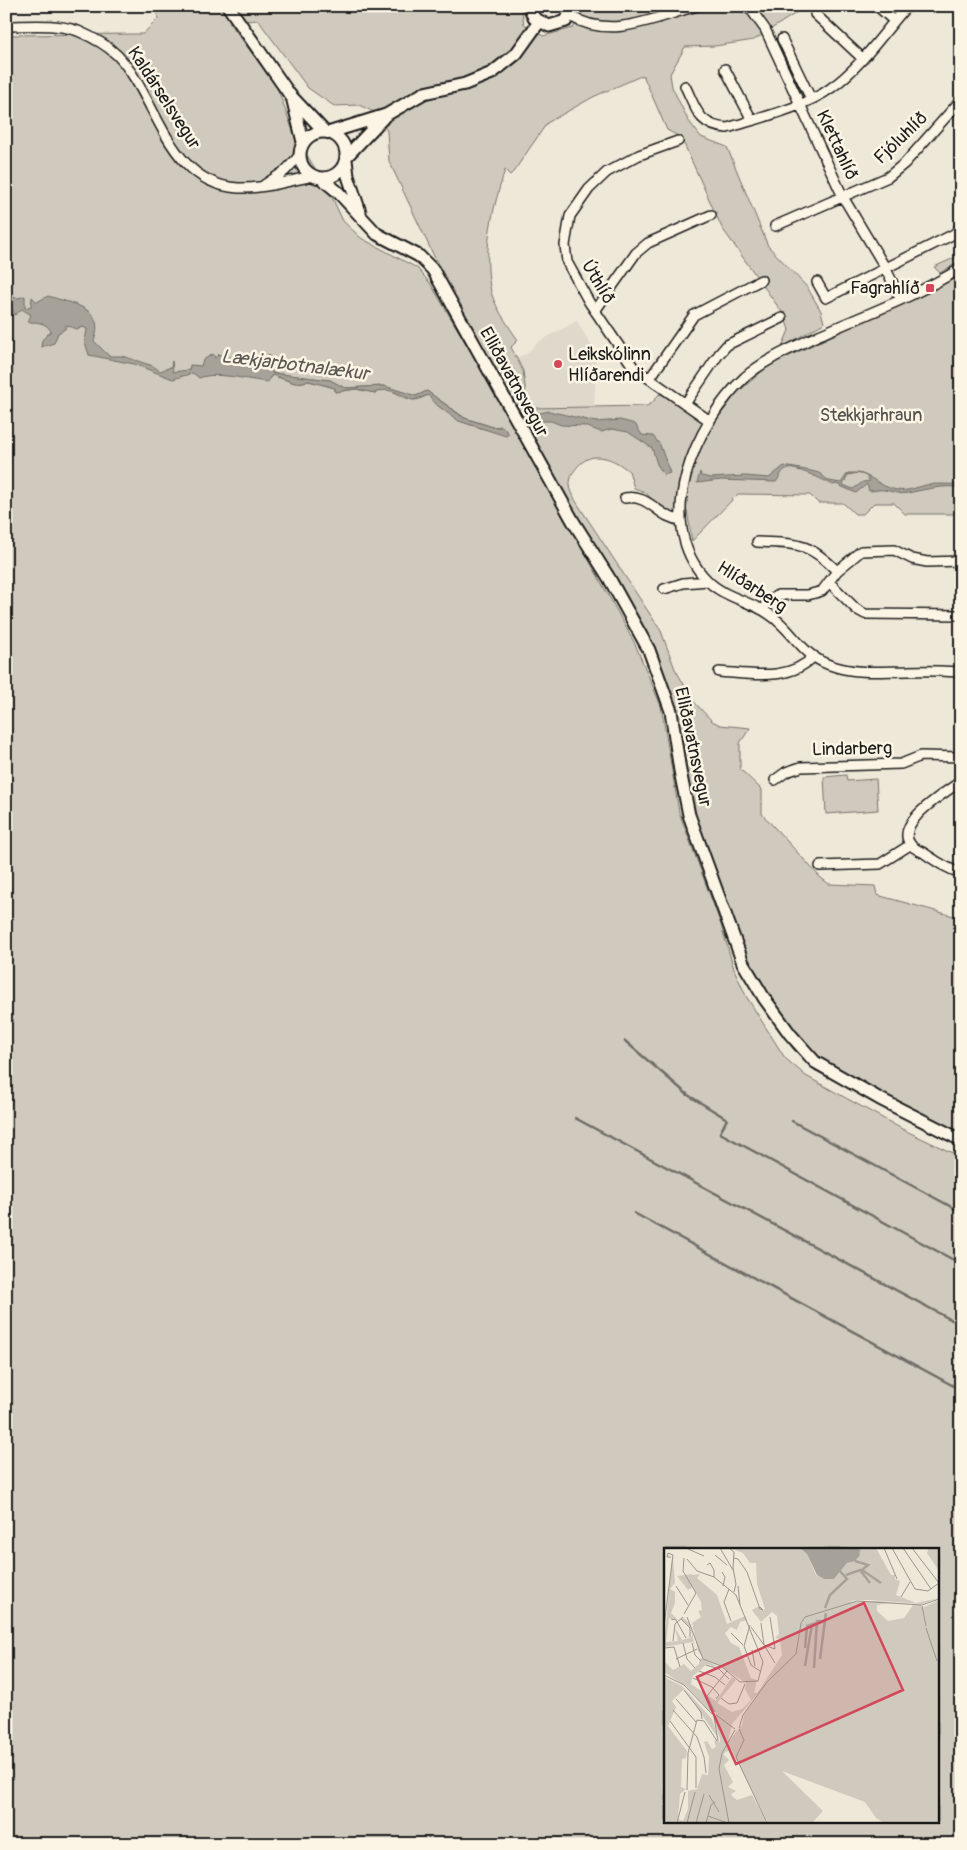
<svg xmlns="http://www.w3.org/2000/svg" width="967" height="1850" font-family="Pangolin,sans-serif">
  <style>
    .built { fill: #ded9cb }
    .green { fill: #cfcabd; stroke: #76736c; fill-rule: evenodd }
    .water { fill: #a7a299; stroke: #6f6c67; fill-rule: evenodd }
    .lines { fill: none; stroke-linecap: round; stroke-linejoin: round }
    .stream { stroke: #6f6c67; stroke-width: 2.5 }
    .minor-casing { stroke: #1c1c1c; stroke-width: 12 }
    .major-casing { stroke: #1c1c1c; stroke-width: 15 }
    .minor { stroke: #fcf5e5; stroke-width: 9 }
    .major { stroke: #fcf5e5; stroke-width: 11 }
    .poi-dot { fill: #d1495b; stroke: #fcf5e5; stroke-width: 2 }
    .labels { text-anchor: middle; dominant-baseline: central; stroke-width: 5; stroke-linejoin: round; paint-order: stroke }
    .street-label { font-size: 18px; fill: #1c1c1c; stroke: #fcf5e5 }
    .poi-label { font-size: 18px; fill: #1c1c1c; stroke: #fcf5e5; text-anchor: end }
    .park-label { font-size: 18px; fill: #52504c; stroke: #fcf5e5 }
    .water-label { font-size: 19px; font-style: italic; fill: #5b5854; stroke: #fcf5e5 }
    .inset-river { fill: none; stroke: #a7a299; stroke-width: 2.5 }
    .inset-road { fill: none; stroke: #9a968d; stroke-width: 1 }
    .view { fill: #d1495b; fill-opacity: 0.15; stroke: #d1495b; stroke-width: 2.5 }
    .inset-edge { fill: none; stroke: #1c1c1c; stroke-width: 2.5 }
  </style>
  <rect width="100%" height="100%" fill="#eee8d9"/>
  <filter id="ink" filterUnits="userSpaceOnUse"><feTurbulence type="fractalNoise" baseFrequency=".02" numOctaves="2"/><feDisplacementMap in="SourceGraphic" scale="10" xChannelSelector="R" yChannelSelector="G"/><feConvolveMatrix kernelMatrix="1 2 1 2 8 2 1 2 1" color-interpolation-filters="sRGB"/></filter>
  <g filter="url(#ink)">
    <path class="built" d="M577,321l19,33 -2,62 -62,-7 -5,-7 -4,-31 -6,-14 9,-3 12,-12z"/>
    <path class="green" d="M157,6h364l3,18 19,12 30,-8 13,-22h221l-53,34 -39,6 -30,1 -15,27 2,13 16,33 13,17 26,10 41,99 39,41 14,24 3,12 -42,24 7,-17 -5,-15 -62,-87 -38,-84 -6,-8 -11,-6 -24,-55 -50,22 -46,26 -33,48 -4,4 -5,-5c-12,37 -22,77 -15,117 2,16 19,40 28,53l-7,7 12,24 4,31 5,6 115,-2 6,-4 6,-8 4,1 39,27 1,2 7,5 26,-35 32,-28 193,-91v239h-56l-11,-11h-20l-11,11h-8l-12,-11h-25l-8,-8 -72,-1 -46,47 -5,-31h-12v5l-11,-3 -19,-20 -11,-4 -5,-17c-9,-7 -19,-14 -32,-14 -13,-1 -28,15 -27,28 0,5 4,11 5,15l86,131 14,38 20,34 17,18 8,4 30,3 -10,15v26l22,21v24l59,64 8,6 46,2 2,9 84,23v229l-147,-77 -21,-21 -27,-38 -20,-36 -52,-146 -33,-148 -204,-376 -68,-144 -2,-30 -13,-19 -15,-7 -25,1 -26,-18 -50,-68 -29,2 48,65 17,47 35,57 14,30 18,17 56,30 13,15 90,151 115,210 26,62 18,106 42,113 13,44 12,27 39,62 21,18 98,54 57,27v687h-955v-1809l137,-1 15,-15zM269,363l3,10 58,7 15,8 39,-2 32,10 11,-5 38,27 28,9 9,-1 1,8c-14,-5 -29,-7 -43,-13 -13,-6 -21,-17 -31,-26 -5,1 -8,5 -14,5 -17,-1 -21,-16 -40,-7l-19,-4 -21,3v-4l-26,-7 -14,2 -23,-8 -2,3zM666,1549h272v272h-272z
      M961,251v9l-21,13 -6,-6 22,-10z
      M846,775l1,6 29,-2 2,31 -52,4 -2,-37z"/>
    <path class="water" d="M25,296v12l6,-2 1,-9 5,5 11,-6c24,8 59,11 46,45l15,15h13l31,10 7,5 11,-4 1,-6 1,11 16,-2 1,-5 11,1 2,-6 10,-6 2,4 4,-4 3,2 -2,6 4,-1 3,-5 8,4 15,-1 2,-2 13,3 4,-6 3,19 58,7 15,8 39,-2 32,10 11,-5 37,27 29,9h10l6,7 -3,2 -47,-15 -21,-15 -10,-11 -15,5c-14,-6 -25,-14 -38,-7l-19,-4 -21,3v-4l-26,-7 -14,2 -23,-8 -5,7c-18,-2 -51,-11 -68,-4l-6,-5 -20,6 -39,-15 -45,-9 -4,-13 2,-13 -4,-2 -6,2 -11,-4 -1,4 -7,4 -4,10 -13,4 1,-7 9,-9c-5,-9 -15,-9 -23,-9l3,-7 -9,-6 -7,6 -4,-8 -5,-3v-3h4l2,-4 6,1z
      M549,411l47,11 24,-2 15,4 7,11 11,1 7,9 10,28 -6,2 -7,-11 -5,-16 -24,-16 -16,-3 -11,3 -16,-6 -24,-1 -10,-4h-9l-11,5 -1,-11z
      M784,466l27,5 8,2 10,8 12,2 7,-10c23,-2 29,14 49,17 10,2 20,-3 29,-5 11,-2 23,0 35,-1v4c-17,-4 -37,2 -54,5 -8,2 -15,-2 -23,-3 -4,-1 -9,1 -15,1l-2,-7 -11,9 -20,-9 -3,1c-9,-5 -38,-19 -47,-16 -5,2 -7,10 -10,13l-55,-2 -24,3 3,-11 1,4 10,2 34,-2 24,2zM858,473l7,2 5,6 -7,1 -10,7 -10,-4 5,-10z"/>
    <g class="lines">
      <path class="stream" d="M625,1041l63,54 39,24 -7,14 241,131
        M575,1118l386,207
        M792,1121l169,91
        M634,1213l327,177"/>
      <defs>
        <path id="minor" d="M744,6l8,5 13,18 78,168 43,72 14,29
          M877,6l17,15
          M815,14l47,44
          M570,16c41,24 84,2 127,-10
          M6,26c24,0 49,-3 72,5 14,6 29,14 39,24 41,42 49,128 121,133 25,1 50,-7 75,-12
          M782,39l29,60
          M725,69l27,51
          M685,86c11,22 13,40 42,42 32,-10 77,-20 104,-40 30,-21 52,-55 76,-82
          M678,141l-39,14 -32,17 -18,17 -19,27 -5,29 2,17 22,40 45,66 76,53
          M264,185l21,-14 15,-16
          M775,226l113,-49 17,-14 56,-63
          M961,268c-44,28 -97,47 -144,68 -25,12 -51,23 -72,41 -50,46 -94,146 -38,203 16,17 43,21 62,34 26,17 32,44 67,53 23,7 48,4 72,4 17,-1 35,0 53,1
          M817,282l9,16 128,-64 7,-7
          M595,311l41,-58 12,-10 63,-28
          M650,378l44,-63 67,-35
          M685,404l34,-50 8,-9 55,-27
          M625,498c26,-4 32,20 56,22
          M757,542c40,2 50,-1 80,29
          M829,582l27,27 9,5 96,1
          M664,589l19,-6 25,-2
          M763,610l5,-9 10,-6h30l14,-4 15,-20 24,-20 33,-1 18,9 15,3 34,-1
          M719,672c32,2 71,10 95,-16
          M775,780l11,-8 15,-5 100,-3 20,-8 40,1
          M961,781c-14,11 -69,42 -50,64 2,3 9,6 13,8 12,8 23,16 37,20
          M820,866l60,-2 30,-19"/>
        <path id="major" d="M228,6l62,89 34,36
          M529,6l5,12 15,8 17,-5 7,-15
          M293,101l10,41
          M300 155a23 23 0 1 1 46 0a23 23 0 1 1-46 0Z
          M331,132l55,-17 38,-22 41,-9 27,-11 24,-19 23,-32
          M346,157l37,-39
          M346,160l2,16 12,36
          M321,178l17,14 39,42 42,22 14,14 140,251 36,57 40,72 22,61 9,60 9,44 54,148 21,35 26,36 25,28 65,37 81,41"/>
      </defs>
      <use href="#minor" class="minor-casing"/>
      <use href="#major" class="major-casing"/>
      <use href="#minor" class="minor"/>
      <use href="#major" class="major"/>
    </g>
  </g>
  <g class="poi-dot">
    <rect x="925" y="283" width="10" height="10" rx="2.5"/>
    <circle cx="558" cy="364" r="5"/>
  </g>
  <g class="labels">
    <g class="street-label">
      <text transform="translate(164 98) rotate(57)">Kaldárselsvegur</text>
      <text transform="translate(901 138) rotate(-44)">Fjóluhlíð</text>
      <text transform="translate(837 145) rotate(65)">Klettahlíð</text>
      <text transform="translate(598 282) rotate(59)">Úthlíð</text>
      <text transform="translate(514 382) rotate(61)">Elliðavatnsvegur</text>
      <text transform="translate(752 587) rotate(33)">Hlíðarberg</text>
      <text transform="translate(693 747) rotate(78)">Elliðavatnsvegur</text>
      <text transform="translate(852 749) rotate(-1)">Lindarberg</text>
    </g>
    <g class="poi-label">
      <text x="920" y="288">Fagrahlíð</text>
      <text x="568" y="354" text-anchor="start">Leikskólinn<tspan x="568" dy="21">Hlíðarendi</tspan></text>
    </g>
    <g class="park-label">
      <text x="871" y="415">Stekkjarhraun</text>
    </g>
    <g class="water-label">
      <text transform="translate(295 365) rotate(7)">Lækjarbotnalækur</text>
    </g>
  </g>
  <g transform="translate(664 1548)">
    <rect width="275" height="275" fill="#eee8d9"/>
    <path d="M66,0h70l7,6 9,21 9,4h9l13,-16 7,-2 5,-13h17l15,27h4v4l5,2 -4,14 20,8 23,-5 -17,6 -51,-4h-15l-8,2 30,-1 43,4 1,3 17,-8v223h-55l-8,-5 -11,-16 -83,-31 41,40 -11,12h-44l-37,-74 -8,5 6,6 -5,5 9,17 -5,5 8,4 -5,3 2,3 4,3 15,-5 15,28h-103v-146l18,9 30,33 6,19 -34,-49 -12,12 4,6 -8,19 19,25 -1,7 -4,1 -1,28 5,2 -6,5 -2,25 5,2 5,-12v-18l9,-2 5,-15 6,1 1,-18 -5,-15 3,-1 5,8 4,-2 -2,-7 6,2v-3l-6,-17 2,-10 -7,-1 -22,-24 -23,-15v-11l9,9 11,-6 7,7 8,-7 1,-6 4,1 -6,-8 -6,-28 9,-6 -3,-6 4,-1 -1,-8 -8,-15 -5,3 -11,-14 15,-2 -1,-4 1,5 8,-1 -3,4 20,17 10,29 18,-8 2,4 -7,2 -3,8 -6,-3 -6,6 6,10 8,4 12,31 6,2 -3,13 4,-1 24,-37 -2,-16 -5,-1 4,-4 -2,-18 -5,-4 -11,10 -9,-12 7,-4 2,5 4,-2 -8,-25 -1,-21h-6l-7,-10zM226,55l23,2 -9,13 -16,3 -11,-10v-6zM41,112l15,6 26,17 -1,6 6,11 -9,9 -10,3 -15,-9 19,-23 -4,-3 -16,24 -25,-17 2,-8 14,-12 15,5zM97,142l-17,24 -2,11 -14,17 4,-18zM265,0h10v23l-12,-18zM18,8l-9,3 2,24 -5,6 5,3v11l-4,10 7,7 -9,-2 -3,24 12,-1 -3,-13 7,12 10,-3 -1,-9 -10,-9 3,-1 7,7 4,24 -2,-7 -29,5 8,-88z" fill="#cfcabd" fill-rule="evenodd"/>
    <path d="M136,0h59l2,5 -2,-2 1,4 -5,6 -8,2 -13,16h-10l-7,-4 -10,-21z" fill="#a7a299"/>
    <path class="inset-river" d="M191,13l13,4 -6,5 19,13M182,27l14,-5 10,13M161,60l5,-13 17,-16 -8,-9M141,100l2,-22 9,-3M156,111l6,-46M141,118l7,-42M150,120l3,-47h6"/>
    <path class="inset-road" d="M56,0l13,22M65,0l5,4 -1,16 3,16 -2,8M220,0l13,31M228,0l23,41 13,2 11,-8M239,0l28,41M248,0l27,35M24,1l16,7M51,7l12,10M70,10l4,1 9,13 13,37 3,1 -3,-3M43,17l3,-2 4,7v7M58,24l3,5 -2,9M12,38l12,19M74,38l2,19M65,41l-5,13 7,19M237,49l9,-15M258,58l4,20M20,66l12,-21 -13,-22 1,-13M23,69l16,42 18,7 19,16 18,-1 5,-19 -27,-67 -22,-18 -17,-6 -10,-12M7,71l5,1 10,18M17,71l9,9v9M97,75l3,22 11,18M86,77l-6,21 7,19 9,6M0,78l9,-71 -5,-2 -1,4h4M87,79l13,18 11,4 -5,-32M262,80l11,33M67,85l12,12M9,93l2,-17 8,-7M19,95l4,16 8,9M28,95l3,12 6,6M1,100l9,-1 6,20M88,102l3,16M12,111l21,-10M42,117l13,4 10,10M35,123l16,6 10,8M0,127l20,10 28,29M29,130l19,9 7,8 -3,4M20,142l17,22 1,7M57,150l8,6 8,-1 8,-19M12,151l20,23M9,162l24,27 7,20 2,16M51,164l-8,-16 20,-25M52,167l19,14M50,169l4,24M6,173l26,36v31M75,180l4,-13 24,-33 29,-28 5,-31 4,-6 52,-16 65,4 17,-6M75,181l5,11 -8,17 31,66M23,242l1,-37 9,-33 7,1 13,20M45,247l10,17M44,268l17,6M13,275l8,-31M23,275l8,-31M32,275l8,-29M42,275l5,-18 4,-3M65,275l-10,-54 3,-16 13,-23"/>
    <path class="view" d="M200,55l39,87 -167,74 -39,-87z"/>
    <rect width="275" height="275" class="inset-edge"/>
  </g>
  <rect width="967" height="1850" fill="none" stroke="#fcf5e5" stroke-width="25"/>
  <rect x="12" y="12" width="942" height="1825" fill="none" stroke="#1c1c1c" stroke-width="2" filter="url(#ink)"/>
</svg>
